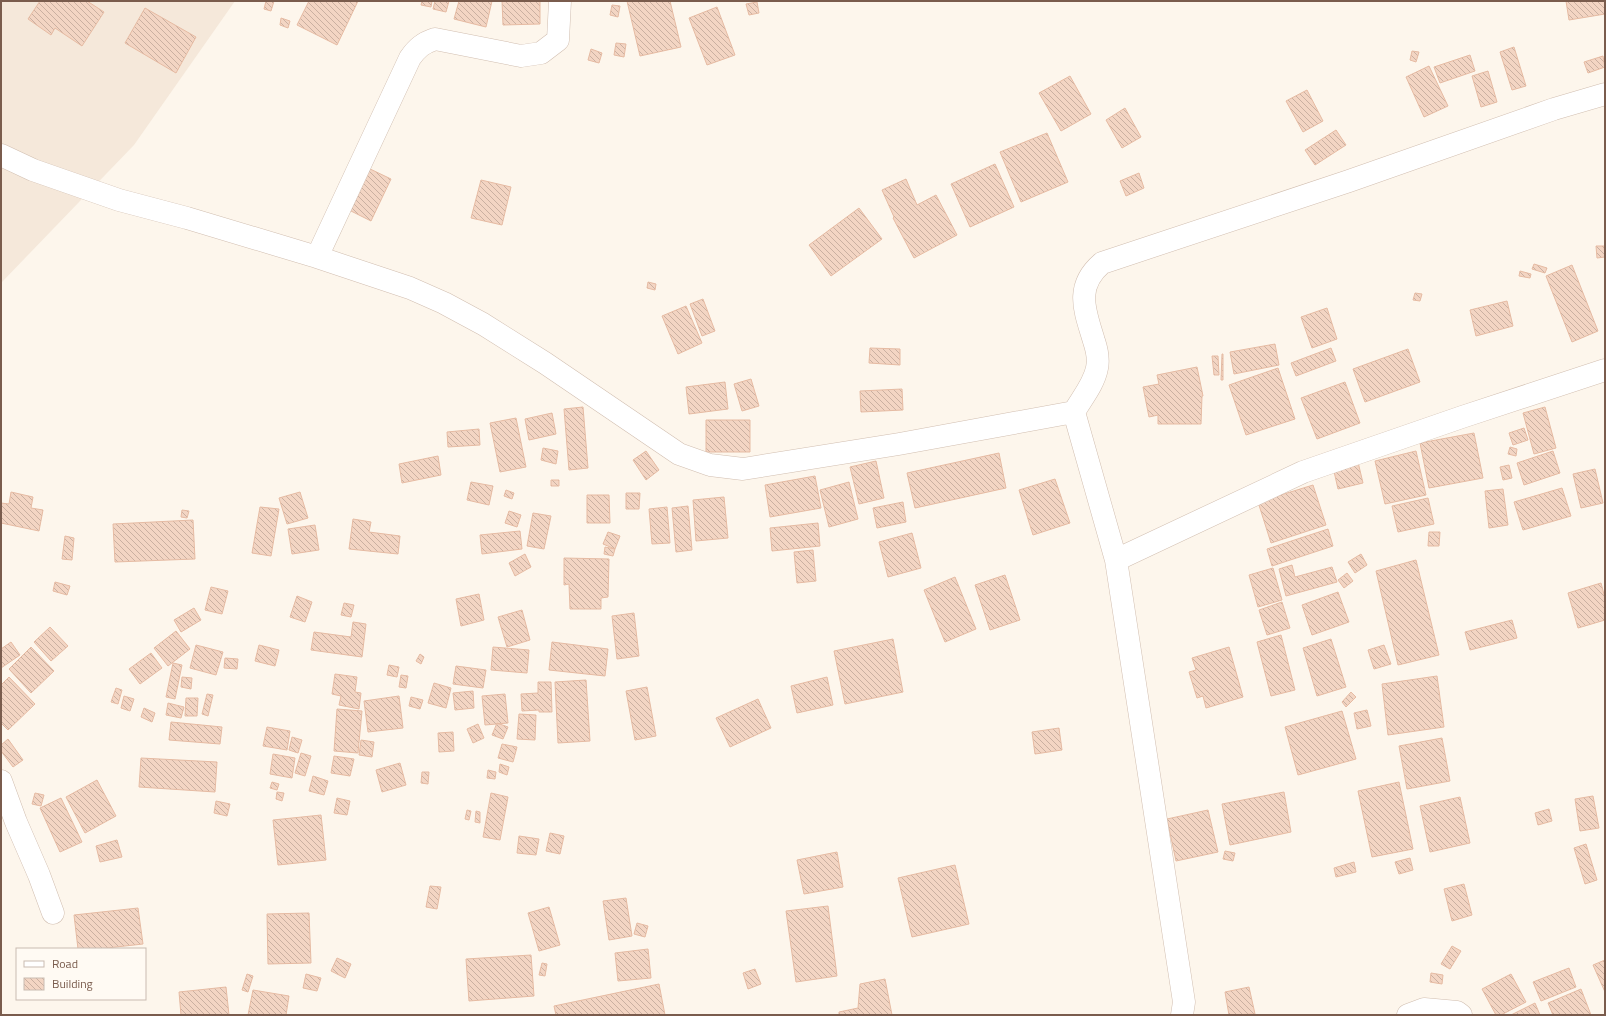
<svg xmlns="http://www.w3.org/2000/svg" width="1606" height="1016" font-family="'Titillium Web',sans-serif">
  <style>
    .residential { fill: #f5e8da }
    .building { fill: url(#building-back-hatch); stroke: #e6bba3 }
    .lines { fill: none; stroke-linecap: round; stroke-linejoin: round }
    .street-casing { stroke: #d1beb0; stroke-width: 23 }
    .street { stroke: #fff; stroke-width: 22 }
  </style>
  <defs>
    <pattern id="building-back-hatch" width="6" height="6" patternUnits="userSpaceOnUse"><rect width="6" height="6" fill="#f3d5c3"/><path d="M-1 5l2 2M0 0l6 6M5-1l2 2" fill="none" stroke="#cab0a1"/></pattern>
  </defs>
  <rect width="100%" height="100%" fill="#fdf6ec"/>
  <path class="residential" d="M1,1h234l-101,144 -133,138z"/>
  <path class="building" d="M40,1h47l17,11 -22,34 -27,-18 -4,7 -23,-16z
    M266,1h8l-3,10 -7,-2z
    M309,1h49l-21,44 -40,-20z
    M422,1h10l-1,6 -10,-2z
    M435,1h14l-3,11 -13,-3z
    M459,1h33l-6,26 -32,-8z
    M502,1h38v23l-37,1z
    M627,1h43l11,46 -41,9z
    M1566,1h39v13l-36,6z
    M757,2l2,11 -10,2 -3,-11z
    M612,5l8,1 -2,11 -8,-2z
    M717,7l18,48 -28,10 -18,-47z
    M145,8l51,29 -20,36 -51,-30z
    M281,18l9,3 -2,7 -8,-3z
    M616,43l10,1 -2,13 -10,-2z
    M1514,47l12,39 -14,4 -12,-38z
    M591,49l11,4 -3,10 -11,-3z
    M1412,51l7,1 -3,10 -6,-2z
    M1470,55l5,16 -35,12 -6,-16z
    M1603,56l2,11 -17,6 -4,-11z
    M1429,66l19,40 -24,11 -18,-40z
    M1488,71l9,31 -16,5 -9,-31z
    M1070,76l21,38 -30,17 -22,-38z
    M1307,90l16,31 -20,11 -17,-31z
    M1125,108l16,29 -19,11 -16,-28z
    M1336,130l10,15 -31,20 -10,-15z
    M1047,133l21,49 -47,20 -21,-50z
    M995,164l19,43 -44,20 -19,-43z
    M366,167l25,12 -20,42 -26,-13z
    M1139,173l5,15 -18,8 -6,-15z
    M906,179l11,26 19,-10 21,40 -43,23 -21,-40 1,-1 -12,-27z
    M481,180l30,7 -9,38 -31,-7z
    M859,208l23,31 -51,37 -22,-31z
    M1596,246h8l1,11 -8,1z
    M1534,264l13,4 -2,5 -13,-4z
    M1572,265l26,66 -26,11 -26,-66z
    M1520,271l11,3 -1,4 -11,-2z
    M648,282l8,2 -1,6 -8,-2z
    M1415,293l7,1 -2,7 -7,-1z
    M703,299l12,32 -13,5 -12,-32z
    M1507,301l6,25 -37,10 -6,-26z
    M686,306l16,37 -24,11 -16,-38z
    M1327,308l10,31 -25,9 -11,-31z
    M1275,344l4,21 -45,9 -4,-22z
    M870,348l30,1v16l-31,-2z
    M1331,348l5,13 -40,15 -5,-13z
    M1408,349l12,33 -55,20 -12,-33z
    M1222,354h1v26h-2z
    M1212,356h6l1,19h-5z
    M1197,367l6,29h-1l-1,28h-43v-9l-9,2 -6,-30 16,-3 -2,-9z
    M1278,368l17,51 -49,16 -17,-50z
    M751,379l8,27 -17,5 -8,-27z
    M725,382l3,27 -39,5 -3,-27z
    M1345,382l15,41 -43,16 -16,-41z
    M902,389l1,21 -42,2 -1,-21z
    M583,407l5,61 -19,2 -5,-61z
    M1545,407l11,41 -22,6 -11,-41z
    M552,413l4,21 -27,6 -4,-21z
    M516,418l10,49 -26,5 -10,-49z
    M706,420h44v32h-44z
    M1524,428l4,12 -15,5 -4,-12z
    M479,429l1,16 -32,2 -1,-15z
    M1474,433l9,45 -54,10 -9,-45z
    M1510,447l7,2 -1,7 -8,-2z
    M543,448l15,3 -2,13 -15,-4z
    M646,451l13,19 -13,10 -13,-20z
    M1416,451l10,44 -41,9 -10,-43z
    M1553,451l7,22 -36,12 -7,-22z
    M999,453l7,35 -91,20 -8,-35z
    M438,456l3,19 -39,8 -3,-19z
    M876,461l8,37 -25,6 -9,-37z
    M1358,462l5,21 -25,6 -5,-22z
    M1509,465l3,13 -9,2 -3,-13z
    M1595,469l8,34 -22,5 -8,-34z
    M815,476l6,32 -51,9 -5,-32z
    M1055,479l15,44 -37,12 -14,-45z
    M551,480h8v6h-8z
    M471,482l22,4 -4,19 -22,-5z
    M849,482l9,37 -29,8 -9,-37z
    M1313,485l13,40 -55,18 -13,-41z
    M1562,488l9,28 -48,14 -9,-28z
    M1503,489l5,36 -19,3 -4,-37z
    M506,490l8,3 -2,6 -8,-3z
    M11,492l22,5 -2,11 12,2 -4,21 -38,-8v-20l8,1z
    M300,492l8,26 -21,6 -8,-26z
    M626,493h14l-1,16h-13z
    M587,495h22l1,28h-23z
    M724,497l4,41 -32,3 -3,-41z
    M1428,498l6,26 -36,8 -6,-26z
    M903,502l3,20 -29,6 -4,-20z
    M688,506l4,44 -16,2 -4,-44z
    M260,507l19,2 -8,47 -19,-3z
    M667,507l3,36 -18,1 -3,-35z
    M182,510l7,1 -2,7 -6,-1z
    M509,511l12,4 -4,12 -12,-4z
    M533,513l18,3 -7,33 -17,-3z
    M353,519l18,3 -2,10 31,4 -2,18 -49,-5z
    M193,520l2,39 -80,3 -2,-38z
    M818,523l2,23 -48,5 -2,-23z
    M315,525l4,25 -27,4 -4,-25z
    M1328,529l5,17 -61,20 -5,-17z
    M520,531l2,18 -40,5 -2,-19z
    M608,532l12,4 -5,13 -12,-5z
    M1429,532h11l-1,14h-11z
    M912,533l9,35 -33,9 -9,-35z
    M65,536l9,2 -2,22 -10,-1z
    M605,547l10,2 -2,7 -9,-2z
    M813,550l3,31 -19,2 -3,-31z
    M525,554l6,13 -16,9 -6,-13z
    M1361,554l6,11 -12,8 -7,-11z
    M564,558l45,1 -1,38 -7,1v11h-31l-1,-25 -5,1z
    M1416,560l23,95 -41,10 -22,-94z
    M1292,565l3,12 37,-10 5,15 -51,14 -7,-27z
    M1273,568l9,32 -24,7 -9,-32z
    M1347,573l6,8 -9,7 -6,-8z
    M1005,575l15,45 -30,10 -15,-45z
    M955,577l21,52 -31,13 -21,-52z
    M55,582l15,4 -3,9 -14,-4z
    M1601,583l4,15v22l-27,8 -10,-35z
    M211,587l17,4 -6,23 -17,-4z
    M1338,592l11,30 -37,13 -10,-30z
    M479,594l5,26 -23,6 -5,-27z
    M297,596l15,6 -7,20 -15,-5z
    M1282,602l8,26 -23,7 -8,-25z
    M344,603l10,2 -3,12 -10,-2z
    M194,608l7,12 -20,12 -7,-12z
    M522,610l8,30 -23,7 -9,-30z
    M634,613l5,43 -22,3 -5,-43z
    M1512,620l5,18 -47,12 -5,-18z
    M353,622l13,2 -4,33 -51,-7 3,-18 37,5z
    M50,627l18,19 -17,15 -17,-19z
    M176,631l14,18 -22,17 -14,-18z
    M1281,635l14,55 -24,6 -14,-54z
    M893,639l10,53 -58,12 -11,-53z
    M1331,639l15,48 -29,9 -14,-48z
    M11,642l9,13 -19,13v-19z
    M552,642l56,7 -3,27 -56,-6z
    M196,645l27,7 -7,23 -26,-7z
    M259,645l20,5 -4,16 -20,-5z
    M1384,645l7,19 -17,5 -6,-19z
    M31,647l23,24 -23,22 -22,-24z
    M493,647l36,3 -2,23 -36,-3z
    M1229,647l14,50 -37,11 -3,-12 -6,2 -8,-26 7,-2 -4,-12z
    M151,653l11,15 -22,16 -11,-15z
    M420,654l4,3 -3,7 -5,-3z
    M225,658l13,1 -1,10 -13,-1z
    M173,663l9,2 -7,34 -9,-2z
    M389,665l10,2 -2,10 -10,-2z
    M456,666l30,4 -3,18 -30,-4z
    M335,674l22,3 -2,15 6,1 -2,16 -20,-4 2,-9 -9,-2z
    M401,675l7,1 -2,12 -7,-1z
    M1437,676l7,51 -56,8 -6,-51z
    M9,677l26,27 -27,26 -7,-7v-38z
    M182,677l10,1 -1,11 -10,-2z
    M827,677l6,28 -36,8 -6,-27z
    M586,680l4,61 -32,2 -3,-61z
    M538,682h13l1,30h-13v-2l-17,1 -1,-17 17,-1z
    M434,683l17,5 -5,20 -18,-5z
    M647,687l9,49 -21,4 -9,-49z
    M116,688l6,2 -4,14 -7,-2z
    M473,691l1,17 -19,2 -2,-17z
    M1351,692l5,5 -10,10 -4,-5z
    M207,694l6,1 -5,21 -6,-2z
    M505,694l3,29 -23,2 -3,-29z
    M124,696l10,3 -4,12 -9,-3z
    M399,696l4,32 -35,4 -4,-31z
    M411,697l12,3 -3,9 -11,-3z
    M186,698h12l-1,18h-12z
    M758,699l13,29 -41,19 -14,-29z
    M168,703l16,4 -3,11 -15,-3z
    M144,708l11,5 -3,9 -11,-5z
    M337,709l25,2 -4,42 -24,-2z
    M1367,710l4,16 -14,3 -3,-16z
    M1342,711l14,48 -58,16 -13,-48z
    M519,714l17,1 -1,25 -18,-1z
    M171,722l51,5 -2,17 -51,-4z
    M497,723l11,4 -5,12 -11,-4z
    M478,724l6,14 -11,5 -6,-14z
    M267,727l23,4 -3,19 -24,-4z
    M1059,728l3,22 -27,4 -3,-22z
    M453,732l1,19 -15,1 -1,-19z
    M292,737l10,3 -4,13 -9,-3z
    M1442,738l8,43 -43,8 -8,-43z
    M8,739l15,21 -10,7 -12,-16v-6z
    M361,740l13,2 -2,15 -13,-2z
    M502,744l15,3 -4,15 -15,-4z
    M301,753l10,3 -6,20 -10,-3z
    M273,754l22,4 -3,20 -22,-4z
    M334,756l20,3 -4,17 -19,-3z
    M141,758l76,4 -2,30 -76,-5z
    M400,763l6,22 -24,7 -6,-22z
    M500,764l9,3 -2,8 -8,-3z
    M488,770l8,2 -1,7 -8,-1z
    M422,772h7l-1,12 -7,-1z
    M313,776l15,5 -4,14 -15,-4z
    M97,780l19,36 -31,17 -19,-36z
    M272,782l7,2 -2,6 -7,-2z
    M1399,782l14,67 -41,8 -14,-66z
    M277,792l7,1 -2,8 -6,-2z
    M1284,792l7,40 -61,13 -8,-41z
    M35,793l9,2 -3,11 -9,-2z
    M491,793l17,4 -8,43 -17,-3z
    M1593,796l6,32 -19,3 -5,-32z
    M1460,797l10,46 -40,9 -10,-46z
    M61,798l21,44 -22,10 -20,-44z
    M337,798l13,3 -3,14 -13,-2z
    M216,801l14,3 -3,12 -13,-3z
    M1549,809l3,12 -14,4 -3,-12z
    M467,810l4,1 -2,9 -4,-1z
    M1208,810l10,42 -42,9 -9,-42z
    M476,811l4,1v11l-5,-1z
    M321,815l5,45 -48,5 -5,-45z
    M550,833l14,3 -4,18 -14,-3z
    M519,836l20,3 -3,16 -19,-2z
    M117,840l5,17 -22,5 -4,-16z
    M1586,844l11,36 -12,4 -11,-36z
    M1225,851l10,2 -2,8 -10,-2z
    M837,852l6,35 -39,7 -7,-34z
    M1410,858l3,12 -14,4 -4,-12z
    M1354,862l2,10 -20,5 -2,-9z
    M955,865l14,59 -57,13 -14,-59z
    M1464,884l8,31 -20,6 -8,-32z
    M430,886l11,1 -4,22 -11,-2z
    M626,898l6,38 -23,4 -6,-39z
    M828,906l9,70 -41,6 -10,-71z
    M549,907l11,38 -21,6 -11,-38z
    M138,908l5,36 -45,5h-20l-4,-34z
    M309,913l2,50 -43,1 -1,-50z
    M637,923l11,3 -3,11 -11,-3z
    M1452,946l9,5 -11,18 -9,-5z
    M648,949l3,29 -33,3 -3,-28z
    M531,955l3,41 -65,5 -3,-42z
    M337,958l14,6 -6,14 -14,-7z
    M1605,960v32l-12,-27z
    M542,963l5,1 -2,12 -6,-1z
    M1569,968l7,19 -35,14 -8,-19z
    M755,969l6,15 -13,5 -5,-16z
    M1431,973l12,2 -1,9 -12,-2z
    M247,974l6,2 -5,16 -6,-2z
    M306,974l15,4 -4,13 -14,-3z
    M1511,974l15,28 -25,13h-5l-14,-26z
    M885,979l7,36h-53v-3l19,-4 2,-24z
    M659,984l6,31h-109l-2,-9z
    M226,987l3,28h-48l-2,-23z
    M1249,987l6,27 -26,1 -4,-23z
    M1581,989l10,26h-38l-5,-12z
    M253,990l36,6 -3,19h-38z
    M1535,1003l5,12h-29z"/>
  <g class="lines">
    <defs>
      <path id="street" d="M1,155l32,15 86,30 68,18 130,39 93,31 34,15 39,21 62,39 134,91 31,11 33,4 156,-25 175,-32c8,-14 20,-28 23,-44 2,-9 0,-18 -3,-27 -9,-30 -20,-54 8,-78l247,-82 205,-72 51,-15
        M317,257l93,-199c7,-10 13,-15 25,-19l86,17 20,-3 17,-13 2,-39
        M1074,412l42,148 68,442 -2,13
        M1116,560l187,-88 159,-55 143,-47
        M1,781l15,41 23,53 14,38
        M1408,1015l16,-6 33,3 4,3"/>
    </defs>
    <use href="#street" class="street-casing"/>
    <use href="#street" class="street"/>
  </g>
  <rect width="1606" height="1016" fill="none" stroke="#7a5c4d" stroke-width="4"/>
  <rect x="16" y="948" width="130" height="52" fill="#fffaf3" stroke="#cabbb1"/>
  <rect x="24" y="961" width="20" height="6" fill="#ffffff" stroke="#cabbb1"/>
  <text x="52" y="968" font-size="12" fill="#7a5c4d">Road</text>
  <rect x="24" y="978" width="20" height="12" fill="url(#building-back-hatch)" stroke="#cabbb1"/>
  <text x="52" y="988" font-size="12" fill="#7a5c4d">Building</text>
</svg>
